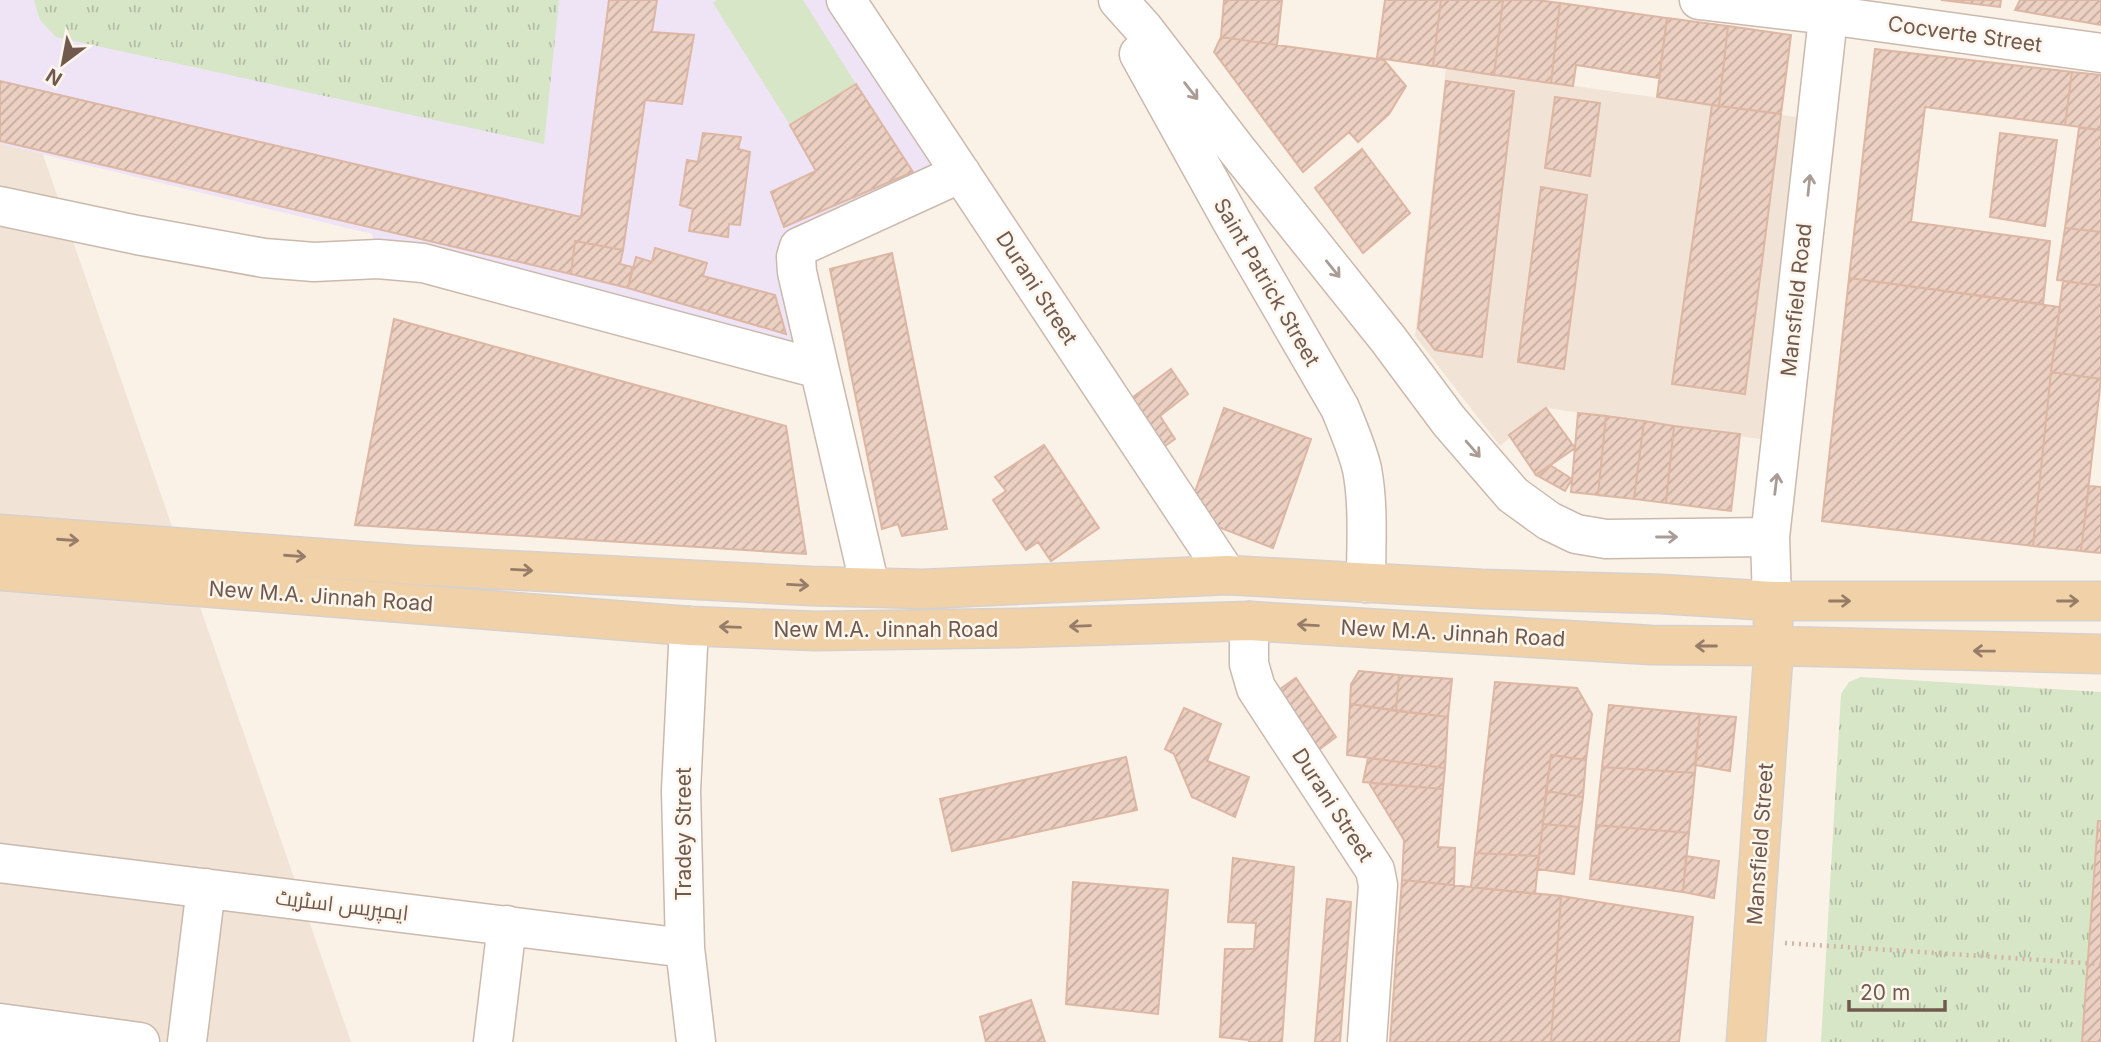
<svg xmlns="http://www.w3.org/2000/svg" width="2101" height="1042" font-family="Inter,Cairo,sans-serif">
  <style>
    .residential { fill: #f1e3d6 }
    .education { fill: #eee4f6 }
    .grass { fill: url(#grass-tufts) }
    .pitch { fill: #d6e6c7 }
    .building { fill: url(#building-hatch); stroke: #ddb6a4; stroke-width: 2 }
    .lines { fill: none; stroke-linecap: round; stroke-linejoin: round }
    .minor-casing { stroke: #cbb9ae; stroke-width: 41 }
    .major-casing { stroke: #d7d1cd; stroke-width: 41 }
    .path { stroke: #d1b4a5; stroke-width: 4.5; stroke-dasharray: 2 5; stroke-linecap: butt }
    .minor { stroke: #fff; stroke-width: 38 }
    .major { stroke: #f1d1a7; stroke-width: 38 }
    .oneway { stroke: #aa9b95 }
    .oneway2 { stroke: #977d69 }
    .labels { text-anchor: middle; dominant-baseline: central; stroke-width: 5; stroke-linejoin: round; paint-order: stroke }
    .street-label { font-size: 21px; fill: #71594e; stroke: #fdf6ed }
  </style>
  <defs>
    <pattern id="grass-tufts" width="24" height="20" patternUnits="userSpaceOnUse" patternTransform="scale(1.75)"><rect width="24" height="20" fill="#d6e6c7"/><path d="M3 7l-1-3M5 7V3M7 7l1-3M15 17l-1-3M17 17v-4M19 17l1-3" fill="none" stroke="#b2bda4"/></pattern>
    <pattern id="building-hatch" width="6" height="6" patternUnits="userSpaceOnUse" patternTransform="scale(1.75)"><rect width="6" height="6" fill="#ecd0c2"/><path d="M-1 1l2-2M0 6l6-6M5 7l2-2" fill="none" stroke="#c4aca0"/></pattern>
  </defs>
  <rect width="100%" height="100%" fill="#faf2e7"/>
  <path class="residential" d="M0,31l351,1011h-351z
    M1446,68l371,52 -37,322 -234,-34 -46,38 -85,-110z"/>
  <path class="education" d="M0,0h846l115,173 -162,74 20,122 -441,-110 -6,-25 -372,-90z"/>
  <path class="grass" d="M34,0h525l-15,144 -488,-107 -16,-17z
    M1861,677l240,15v350h-280l20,-348 8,-12z"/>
  <path class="pitch" d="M717,0h86l53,84 -66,41 -77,-122z"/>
  <path class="building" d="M609,0h48l-5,32 42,3 -12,69 -37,-4 -22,150 -48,-9 -4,33 -571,-133v-60l581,136z
    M1224,0h58l-5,45 -56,-8z
    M1385,0h56l-8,66 -56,-8z
    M1441,0h62l-9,75 -61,-9z
    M1503,0h34l23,3 -9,80 -57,-8z
    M1941,0h60l-1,7z
    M2020,0h81v25l-86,-15z
    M1560,3l107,15 -8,60 -83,-13 -3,21 -22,-3z
    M1667,18l61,8 -9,80 -62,-9z
    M1728,26l63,9 -10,79 -62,-8z
    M1221,37l163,23 22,26 -17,28 -31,28 -9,-10 -46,40 -89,-120z
    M1875,49l197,23 -7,53 -140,-18 -14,115 139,19 -7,63 -194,-26z
    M2072,72l29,3v55l-36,-5z
    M1446,81l68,10 -32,266 -47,-7 -17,-22z
    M856,84l57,88 -129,55 -13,-35 45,-21 -26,-46z
    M1555,97l45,6 -10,73 -45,-8z
    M1712,105l69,9 -36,280 -73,-10z
    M2079,128l22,2v102l-36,-4z
    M703,133l38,4 -3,12 12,3 -10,73 -11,-1 -1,13 -39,-6 4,-22 -13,-4 7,-45 11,2z
    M2000,133l57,7 -12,86 -55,-9z
    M1362,149l48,64 -47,40 -48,-65z
    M1541,187l46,8 -23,174 -46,-7z
    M2065,228l36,4v54l-44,-6z
    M575,241l48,9 -3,14 12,3 -4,21 -57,-14z
    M655,248l52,15 -4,13 72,19 11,39 -158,-46 8,-31 16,5z
    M892,253l55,276 -45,7 -4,-12 -16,5 -52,-260z
    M1849,278l211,29 -9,65 -18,174 -211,-25z
    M2063,281l38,5v93l-50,-7z
    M394,319l392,107 20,128 -451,-29z
    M1171,369l17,25 -28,22 15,23 -26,18 -32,-48z
    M2051,372l50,7 -20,172 -48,-5z
    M1224,408l87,31 -38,109 -86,-33z
    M1546,408l29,40 -39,27 -27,-40z
    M1578,413l28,3 -8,79 -27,-3z
    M1606,416l38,5 -10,78 -36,-4z
    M1644,421l30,5 -8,77 -32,-4z
    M1674,426l66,8 -9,77 -65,-8z
    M1044,445l55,83 -48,33 -13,-19 -12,8 -33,-50 13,-9 -11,-14z
    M1550,465l22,14 -7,12 -29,-16z
    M2089,486l12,1v66l-20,-2z
    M1359,671l40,4 -3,36 -46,-7 1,-20z
    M1399,675l53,4 -4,38 -52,-6z
    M1296,678l40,59 -23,17 -40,-60z
    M1495,682l82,6 15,26 -6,46 -35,-5 -12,101 -64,-3z
    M1350,704l98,13 -3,51 -98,-13z
    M1609,705l91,9 -5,59 -93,-6z
    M1184,708l37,16 -14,37 42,16 -14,40 -43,-20 -18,-43 -9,-5z
    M1700,714l36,3 -6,54 -35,-6z
    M1551,755l35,5 -3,37 -37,-6z
    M1126,757l11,53 -185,41 -12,-52z
    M1368,758l77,10 -2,21 -80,-7z
    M1602,767l93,6 -6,60 -93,-8z
    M1369,783l74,6 -5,58 17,1 -1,37 -52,-5 2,-40z
    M1546,791l37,6 -4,30 -36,-3z
    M2098,821h3v221h-19z
    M1543,824l36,3 -5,47 -37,-5z
    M1596,825l93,8 -6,59 -93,-13z
    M1475,853l64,3 -4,38 -64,-7z
    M1686,856l33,5 -5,37 -31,-6z
    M1233,858l61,9 -12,175h-33v-2l-29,-3 5,-88h29l2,-26 -28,-1z
    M1402,880l159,16 -10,146h-161z
    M1073,882l95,8 -10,124 -92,-10z
    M1561,896l132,21 -14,125h-128z
    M1327,899l24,3 -11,140h-25z
    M1031,1000l14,42h-59l-6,-25z"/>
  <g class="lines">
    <defs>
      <path id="minor" d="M846,0l381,575
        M1118,0l26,29 93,121 151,189 61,82 64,74 36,26 27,13 30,5 164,-2
        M1699,0l129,15 273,38
        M1139,54l92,166 109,188c8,20 17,40 22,61 7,37 4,76 4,114
        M0,206l137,29 127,23 50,4 64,-3 45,4 396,106
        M870,587l-73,-315 -1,-15 3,-10 162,-74
        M1772,601l-2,-64 60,-537
        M1249,621v43l7,24 119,182 3,15 -11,157
        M689,626l-8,165 4,157 11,94
        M0,863l685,85
        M0,1023l140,19
        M187,1042l19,-154
        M493,1042l14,-117"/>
      <path id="major" d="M0,534l412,31 399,21 112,3 304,-14 255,14 179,5 111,7h329
        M0,571l689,55 127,5 202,-3 231,-7 402,24 123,1 327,8
        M1746,1042l28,-396 -1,-24"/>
    </defs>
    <use href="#minor" class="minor-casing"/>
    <use href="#major" class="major-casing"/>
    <path class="path" d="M1785,943l316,21"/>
    <use href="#minor" class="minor"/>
    <use href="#major" class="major"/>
  </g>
  <defs><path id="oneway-shaft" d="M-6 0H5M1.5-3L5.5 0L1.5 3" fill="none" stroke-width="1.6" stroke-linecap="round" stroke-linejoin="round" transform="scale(1.75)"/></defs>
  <g class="oneway">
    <use href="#oneway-shaft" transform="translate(1191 91) rotate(52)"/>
    <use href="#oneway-shaft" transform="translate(1809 185) rotate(-84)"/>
    <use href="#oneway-shaft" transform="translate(1333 269) rotate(51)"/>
    <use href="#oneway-shaft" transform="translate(1473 449) rotate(49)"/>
    <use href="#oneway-shaft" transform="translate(1776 484) rotate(-83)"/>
    <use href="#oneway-shaft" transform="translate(1667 537)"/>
  </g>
  <g class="oneway2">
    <use href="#oneway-shaft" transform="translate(68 540) rotate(4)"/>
    <use href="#oneway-shaft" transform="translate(295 556) rotate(4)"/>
    <use href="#oneway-shaft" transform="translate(522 570) rotate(3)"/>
    <use href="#oneway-shaft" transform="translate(798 585) rotate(3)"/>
    <use href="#oneway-shaft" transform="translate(1840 601)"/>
    <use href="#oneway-shaft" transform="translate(2068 601)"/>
    <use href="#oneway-shaft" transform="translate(1308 625) rotate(-177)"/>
    <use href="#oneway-shaft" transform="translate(1080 626) rotate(178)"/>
    <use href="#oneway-shaft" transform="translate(730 627) rotate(-178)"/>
    <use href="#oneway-shaft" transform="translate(1706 646) rotate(-180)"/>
    <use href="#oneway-shaft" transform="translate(1984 651) rotate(-179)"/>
  </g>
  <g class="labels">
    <g class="street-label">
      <text transform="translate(1965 34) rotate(8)">Cocverte Street</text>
      <text transform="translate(1267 282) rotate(60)">Saint Patrick Street</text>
      <text transform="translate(1037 288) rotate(57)">Durani Street</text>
      <text transform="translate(1796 300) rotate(-84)">Mansfield Road</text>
      <text transform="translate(321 596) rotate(4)">New M.A. Jinnah Road</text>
      <text x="886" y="629">New M.A. Jinnah Road</text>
      <text transform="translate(1453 633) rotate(3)">New M.A. Jinnah Road</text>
      <text transform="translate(1333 805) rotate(57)">Durani Street</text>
      <text transform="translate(683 834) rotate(-90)">Tradey Street</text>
      <text transform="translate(1760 844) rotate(-86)">Mansfield Street</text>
      <text transform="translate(342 905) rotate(7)">ایمپریس اسٹریٹ</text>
    </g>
  </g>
  <g transform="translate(63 63) rotate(212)" stroke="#fdf6ed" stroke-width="5" paint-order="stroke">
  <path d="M0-5L12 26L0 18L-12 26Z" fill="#71594e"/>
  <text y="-10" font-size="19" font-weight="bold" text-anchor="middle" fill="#71594e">N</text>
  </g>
  <path d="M1849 1000v10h96v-10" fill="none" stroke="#71594e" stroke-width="3.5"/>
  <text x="1860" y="1000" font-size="21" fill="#71594e" stroke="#fdf6ed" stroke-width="5" paint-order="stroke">20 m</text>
</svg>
